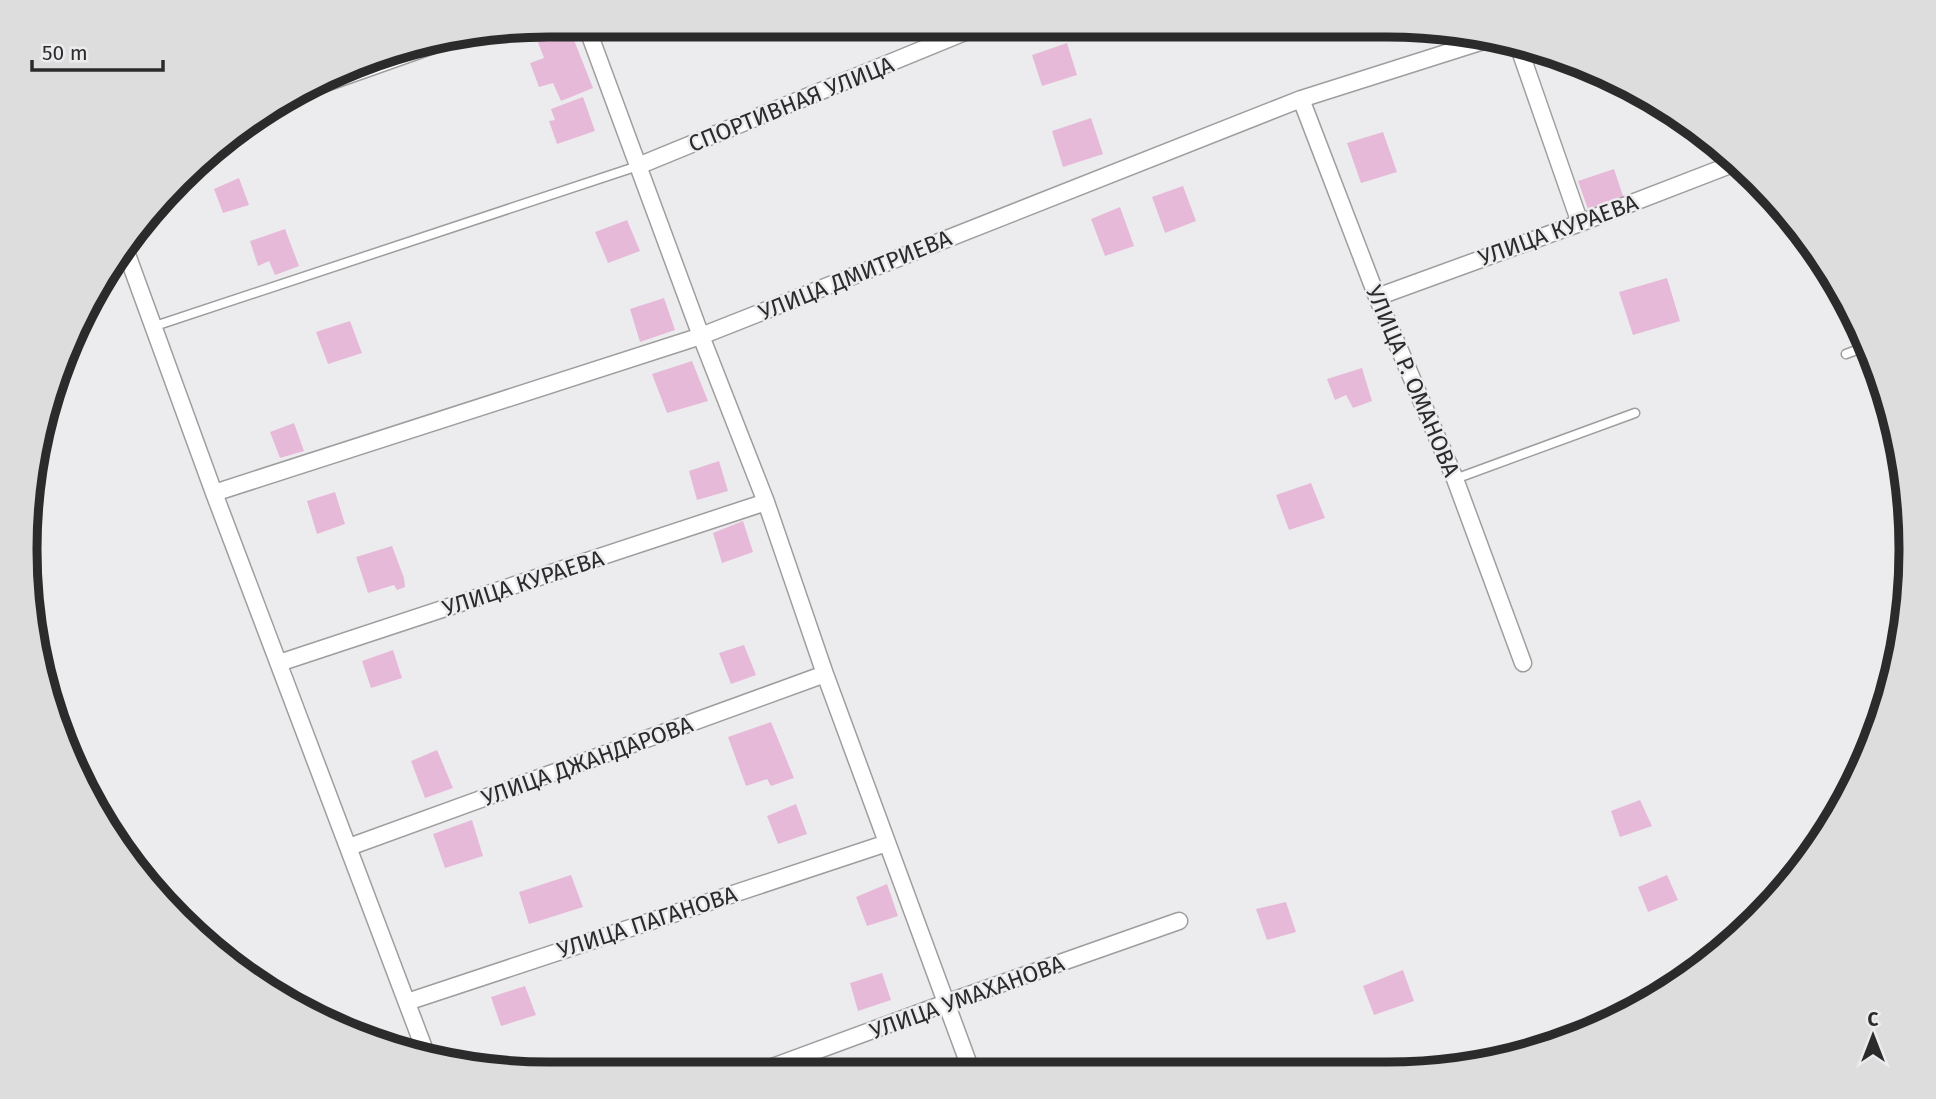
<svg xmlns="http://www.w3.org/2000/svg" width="1936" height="1099" font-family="'Fira Sans',sans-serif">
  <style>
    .building { fill: #e7b9d9 }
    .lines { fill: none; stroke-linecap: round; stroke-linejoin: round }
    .service-casing { stroke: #9e9e9f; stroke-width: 11 }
    .minor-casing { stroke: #9e9e9f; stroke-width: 19 }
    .service { stroke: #fff; stroke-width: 8 }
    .minor { stroke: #fff; stroke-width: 16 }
    .labels { text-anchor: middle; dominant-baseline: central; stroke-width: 5; stroke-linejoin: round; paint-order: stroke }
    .street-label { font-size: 23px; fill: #2b2b2c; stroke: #ececee }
    .rim { fill: none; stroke: #2b2b2c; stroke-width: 9 }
  </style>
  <rect width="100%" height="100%" fill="#ececee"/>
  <path class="building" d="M568,25l25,63 -32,13 -8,-18 -14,4 -9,-24 14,-5 -8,-21z
    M1067,43l10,32 -35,11 -10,-31z
    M583,97l12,34 -38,13 -8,-23 6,-1 -4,-11z
    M1091,118l12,36 -40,13 -11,-36z
    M1383,132l14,40 -36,11 -14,-40z
    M1614,169l11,33 -36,10 -11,-31z
    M239,178l10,27 -26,8 -9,-24z
    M1183,186l13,35 -31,12 -13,-36z
    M1120,207l14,39 -29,10 -14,-37z
    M627,220l13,31 -32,12 -13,-31z
    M285,229l14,37 -24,9 -6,-14 -11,5 -8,-25z
    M1667,278l13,43 -47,14 -14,-43z
    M664,298l11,32 -35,12 -10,-33z
    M350,321l12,32 -34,11 -12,-32z
    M692,361l16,40 -41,12 -15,-39z
    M1362,368l10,33 -19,7 -7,-13 -11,5 -8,-21z
    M294,423l10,28 -24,7 -10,-26z
    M719,461l9,30 -31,9 -8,-29z
    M1311,483l14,35 -36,12 -13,-35z
    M335,492l10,32 -28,10 -10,-33z
    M743,521l10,31 -31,11 -9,-30z
    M392,546l12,32 1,9 -8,3 -3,-5 -26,8 -12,-36z
    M744,645l12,30 -25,9 -12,-31z
    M393,650l9,28 -31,10 -9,-27z
    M771,722l23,56 -23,8 -4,-7 -21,7 -18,-49z
    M437,750l16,38 -28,10 -14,-37z
    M1640,800l12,26 -32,11 -9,-26z
    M796,804l11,30 -29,10 -11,-28z
    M472,820l11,36 -38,12 -12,-34z
    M571,875l12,32 -54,17 -10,-32z
    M1667,875l11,25 -30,12 -10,-25z
    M887,884l11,32 -31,10 -11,-29z
    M1286,902l10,30 -29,8 -11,-31z
    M1403,970l11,31 -40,14 -11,-29z
    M882,973l9,27 -33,11 -8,-28z
    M525,986l11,29 -35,11 -10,-29z
    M926,1062l3,11h-31l-1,-3z"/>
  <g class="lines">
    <defs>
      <path id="service" d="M152,327l486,-161
        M1846,354l24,-9
        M1455,479l180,-66"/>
      <path id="minor" d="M586,25l115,311 65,166 59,172 147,399
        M1518,45l62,178
        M320,85l119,-42
        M1301,99l76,198 78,182 68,184
        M638,166l344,-141
        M124,246l90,247 213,563
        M1377,297l203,-74 158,-61
        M214,493l487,-157 600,-237 189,-60
        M279,663l487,-161
        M349,847l476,-173
        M407,1002l480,-159
        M756,1073l190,-70 233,-82"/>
    </defs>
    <use href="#service" class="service-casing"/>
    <use href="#minor" class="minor-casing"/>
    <use href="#service" class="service"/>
    <use href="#minor" class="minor"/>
  </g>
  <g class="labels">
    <g class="street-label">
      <text transform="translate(791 104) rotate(-22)">СПОРТИВНАЯ УЛИЦА</text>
      <text transform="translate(1558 230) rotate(-20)">УЛИЦА КУРАЕВА</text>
      <text transform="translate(855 275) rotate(-22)">УЛИЦА ДМИТРИЕВА</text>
      <text transform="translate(1413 381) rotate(67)">УЛИЦА Р. ОМАНОВА</text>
      <text transform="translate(523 583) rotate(-18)">УЛИЦА КУРАЕВА</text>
      <text transform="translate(587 761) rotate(-20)">УЛИЦА ДЖАНДАРОВА</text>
      <text transform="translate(647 922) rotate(-18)">УЛИЦА ПАГАНОВА</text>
      <text transform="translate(967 997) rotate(-20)">УЛИЦА УМАХАНОВА</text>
    </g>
  </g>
  <path d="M0 0H1936V1099H0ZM549 37H1387A512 512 0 0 1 1899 549V550A512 512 0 0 1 1387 1062H549A512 512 0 0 1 37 550V549A512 512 0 0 1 549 37Z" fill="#ddddde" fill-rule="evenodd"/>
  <path class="rim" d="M549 37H1387A512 512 0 0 1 1899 549V550A512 512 0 0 1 1387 1062H549A512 512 0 0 1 37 550V549A512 512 0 0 1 549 37Z"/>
  <g transform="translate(1873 1036)" stroke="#ececee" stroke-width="5" paint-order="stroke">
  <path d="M0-5L12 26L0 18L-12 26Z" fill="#2b2b2c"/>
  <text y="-10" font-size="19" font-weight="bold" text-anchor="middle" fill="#2b2b2c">С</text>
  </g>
  <path d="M32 60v10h131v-10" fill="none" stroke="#2b2b2c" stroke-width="3.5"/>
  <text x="42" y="60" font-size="21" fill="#2b2b2c" stroke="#ececee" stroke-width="5" paint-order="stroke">50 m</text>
</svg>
